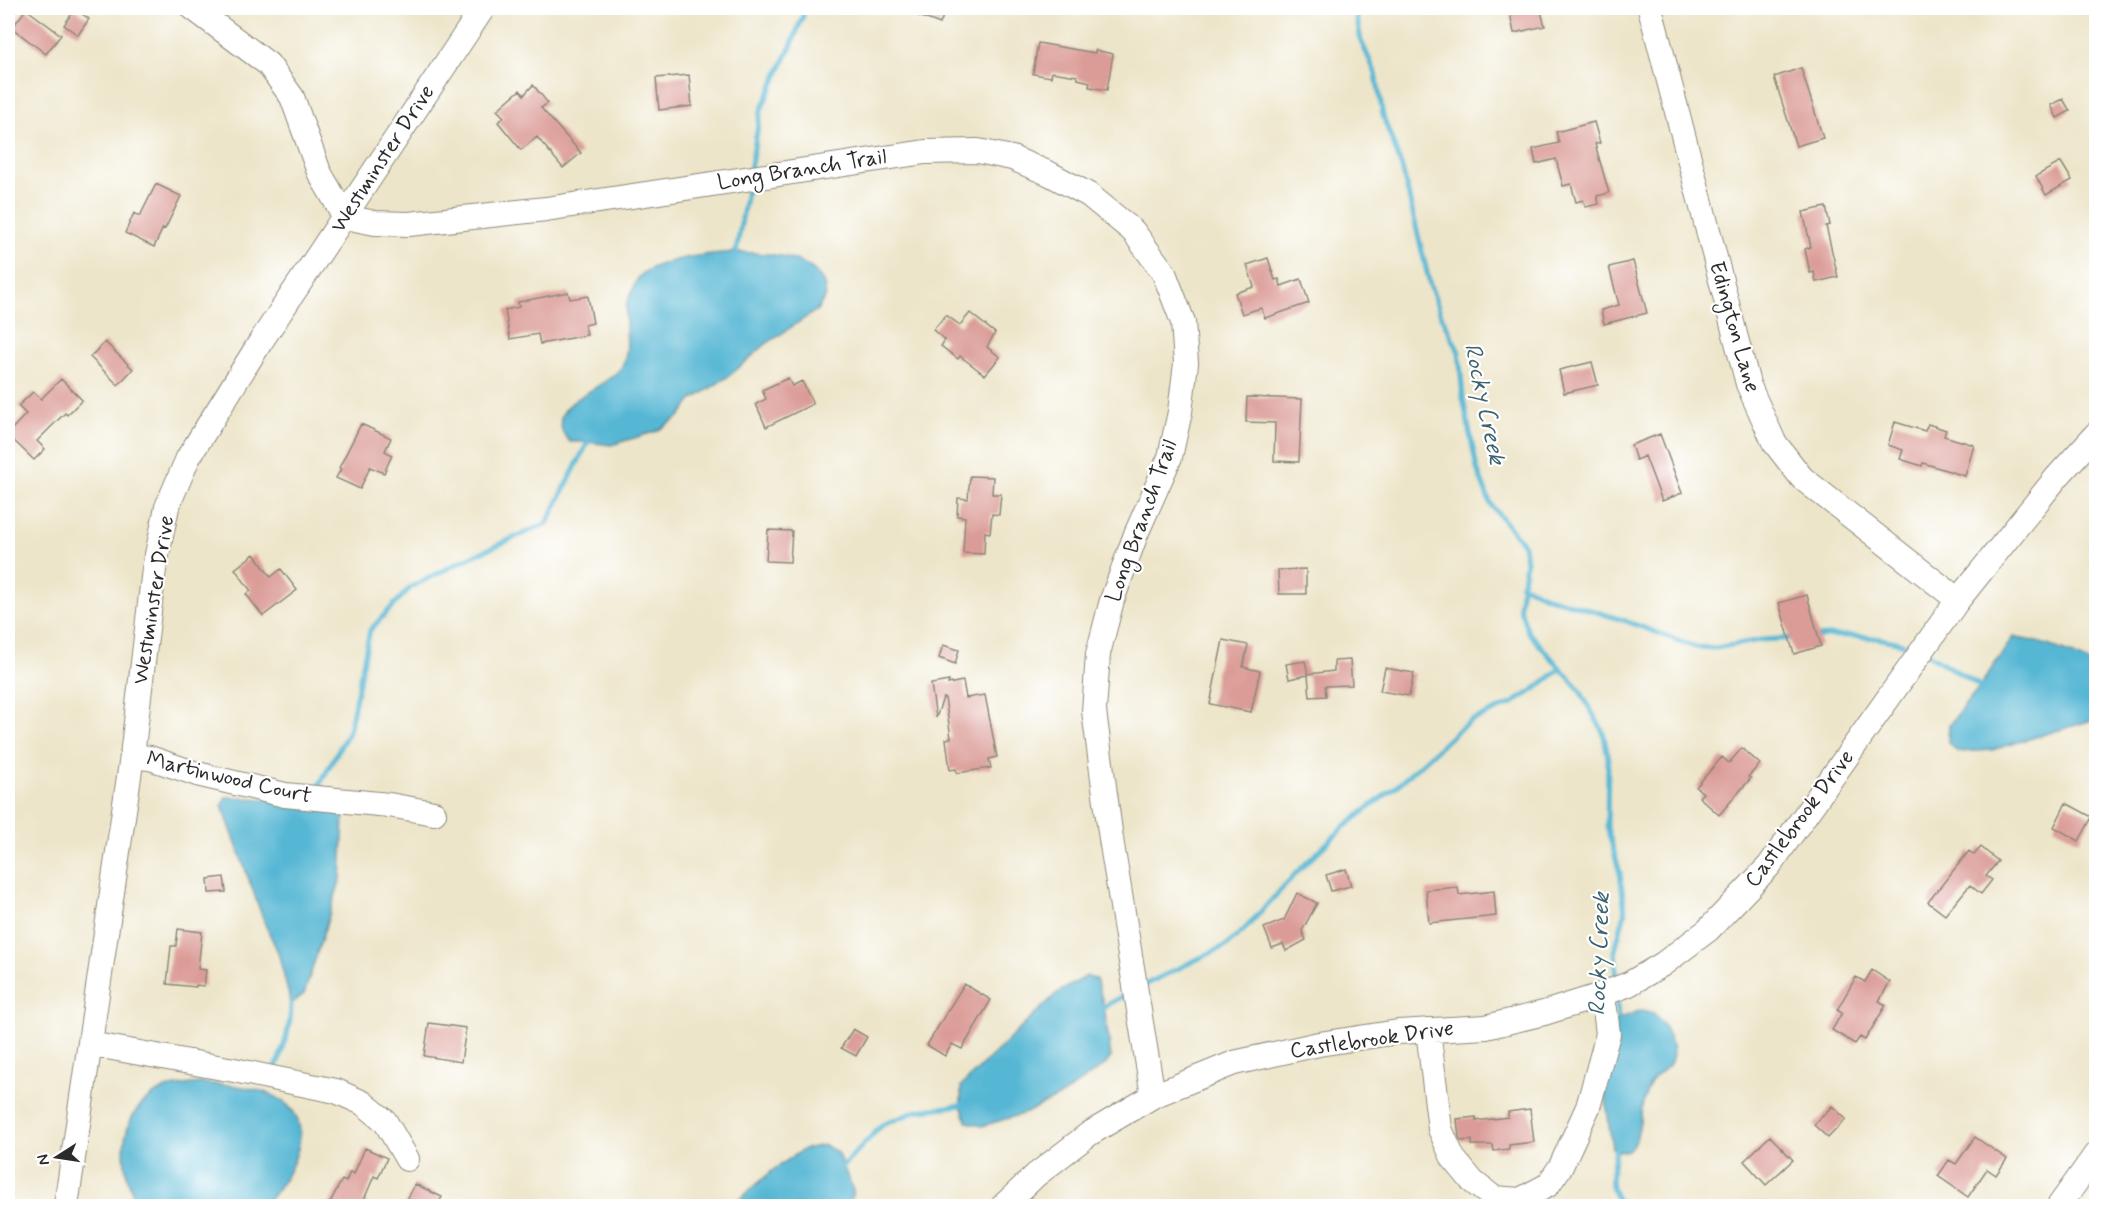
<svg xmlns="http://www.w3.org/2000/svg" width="2104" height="1214" font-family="Mynerve,sans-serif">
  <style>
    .water { fill: #56b7d4; stroke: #407180; stroke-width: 1.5 }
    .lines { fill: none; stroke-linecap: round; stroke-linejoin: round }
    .stream { stroke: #56b7d4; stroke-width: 5 }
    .building { fill: #db9c97 }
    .minor-casing { stroke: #8c887a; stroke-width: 26 }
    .minor { stroke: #fff; stroke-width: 24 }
    .labels { text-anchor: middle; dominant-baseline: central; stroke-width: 4.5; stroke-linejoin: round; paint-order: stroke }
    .street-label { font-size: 22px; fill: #2b2b2b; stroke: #fff }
    .water-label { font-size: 24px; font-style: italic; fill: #3c636f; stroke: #fff }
  </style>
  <rect width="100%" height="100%" fill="#fff"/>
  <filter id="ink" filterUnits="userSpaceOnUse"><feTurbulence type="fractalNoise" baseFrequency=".0167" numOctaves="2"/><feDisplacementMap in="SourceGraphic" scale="12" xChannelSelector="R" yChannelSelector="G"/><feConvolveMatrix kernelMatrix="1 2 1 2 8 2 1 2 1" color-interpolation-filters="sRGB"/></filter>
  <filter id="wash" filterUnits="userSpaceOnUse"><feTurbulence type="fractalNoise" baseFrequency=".008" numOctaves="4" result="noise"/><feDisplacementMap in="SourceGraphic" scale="24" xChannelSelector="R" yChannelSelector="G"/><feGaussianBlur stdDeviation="1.35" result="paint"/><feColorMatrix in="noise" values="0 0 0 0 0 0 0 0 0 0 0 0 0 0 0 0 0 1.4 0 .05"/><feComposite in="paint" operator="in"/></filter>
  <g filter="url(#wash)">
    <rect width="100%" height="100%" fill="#ede5c9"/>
    <path class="water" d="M736,252c27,2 73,1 87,30 2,4 2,10 3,14l-9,14 -51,34 -37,32 -37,24 -13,17 -22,14 -46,14 -23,-3h-18c-34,-37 32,-50 50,-73 12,-16 4,-40 6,-59 0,-7 4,-15 7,-21 2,-4 3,-9 6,-12 18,-19 72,-23 97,-25z
      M2013,637c30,5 57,14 83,30v52l-104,31 -34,2 -10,-9 1,-18 31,-39z
      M226,797l75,4 36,6 7,9 -3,62 -37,116 -13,10 -13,-52 -13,-28 -43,-119z
      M1087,976l9,3 8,27 7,51 -5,7 -44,31 -36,18 -44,13 -15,-4 -6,-17v-19l96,-93z
      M1642,1010c4,1 10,2 13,5 11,10 22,33 16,47 -5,10 -18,13 -22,24 -3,7 -6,15 -7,22 -2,14 -5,56 -30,40l-8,-64 9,-63z
      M200,1083c25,2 53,2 76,14 48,26 13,81 -12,109h-127c-3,-10 -8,-20 -10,-30 -9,-40 3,-77 45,-89 9,-2 19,-3 28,-4z
      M824,1145l13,7 6,14 10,24 -3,16h-118l41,-36 31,-21z"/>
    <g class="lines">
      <path class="stream" d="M1355,8l6,33 15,33 7,42 19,52 28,117 11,30 18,37 4,46 14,71 14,36 33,40 2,17 -7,44 9,26 51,57 24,43 5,25 -1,70 13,46 5,39 -10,38 2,31
        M750,170l11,-60 30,-64 15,-38
        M736,252l12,-67
        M1521,585l27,12 78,24 69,26 21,1 45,-8 34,-2
        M1814,637c32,-3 73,-1 103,12
        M1928,654l52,32 4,1
        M316,791l33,-60 21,-101 41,-43 53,-27 83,-37 41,-81
        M1140,987l87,-42 17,-15 55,-60 46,-44 52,-40 60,-55 14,-10 42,-18 22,-14 25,-20
        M1617,997l1,26
        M1098,1010l31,-17
        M274,1072c9,-22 17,-44 17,-68
        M1616,1144c-1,26 -13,38 6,62
        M837,1168l6,-2 39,-41 35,-14 44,-6 6,-5"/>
    </g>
    <g id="blocks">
      <path class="building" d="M900,8h46l-6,16 -40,-15z
        M1509,8h31l5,18 -31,7z
        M26,9l35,26 -15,19 -34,-26z
        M75,9l14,10 -11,16 -14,-10z
        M1038,43l57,10v-3l18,4 -6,36 -18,-3 1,-5 -12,-3 -1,-3 -25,-4 -1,5 -18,-3z
        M1801,68l22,70 -27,8 -22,-69z
        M689,75l3,31 -33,4 -3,-32z
        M533,85l15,18 -7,5 40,45 -18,15 -26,-31 -16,13 -23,-28 6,-5 -7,-7 23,-20 4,5z
        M2063,99l7,12 -13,7 -6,-13z
        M1594,122l6,21 -5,1 14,49 -12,3 2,8 -13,3 -3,-7 -7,2 -5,-18 -8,2 -7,-27 -20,5 -3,-15 26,-6 -3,-11z
        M2061,162l11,18 -26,15 -10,-19z
        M156,184l25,12 -16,33 -2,-1 -9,19 -29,-14 9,-20 6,3z
        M1826,207l4,18 -4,1 12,51 -22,5 -2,-10 -4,1 -5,-24 6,-2 -8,-35z
        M1268,258l7,22 4,-1 2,7 20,-7 8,24 -44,15 -4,-10 -19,6 -7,-21 19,-6 -7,-22z
        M1633,261l14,52 -43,11 -3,-14 18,-5 -10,-38z
        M568,292l2,7 18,-3 5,27 -8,2 2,10 -47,9 -2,-10 -28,5 -5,-29 14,-3 -1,-5z
        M970,313l25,20 -8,14 13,10 -15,18 -25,-19 -2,3 -17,-13 4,-6 -12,-10 13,-15 14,10z
        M105,342l28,27 -15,16 -28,-28z
        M1592,362l6,23 -34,8 -5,-23z
        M788,378l4,8 10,-5 11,23 -47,23 -10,-23 10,-5 -4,-9z
        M61,379l21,21 -15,15 -2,-2 -28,28 8,8 -11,11 -26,-25v-2l18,-19 -8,-8 15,-14 8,7z
        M1247,397l55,2 -3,63 -25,-1 1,-38 -29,-1z
        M1895,422l30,9 3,-7 18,6 -2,6 30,9 -9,31 -42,-13 -1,3 -22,-7 3,-9 -15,-5z
        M361,424l30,14 -6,13 7,4 -8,18 -14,-6 -10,22 -24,-11 5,-9 -2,-1z
        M1660,434l22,59 -20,8 -17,-45 -9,4 -5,-15z
        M970,476l23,1 -1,17h9l-2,21 -7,-1 -2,19 -5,-1 -1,22 -21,-1 2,-36 -8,-1 1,-18 10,1z
        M768,530l24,1 -2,31 -24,-1z
        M254,554l17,23 10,-8 16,21 -34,26 -17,-22 5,-3 -16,-22z
        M1306,569v25h-27l-1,-24z
        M1807,595l14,51 -27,8 -15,-51z
        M1223,640l25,5 -5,22 17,4 -9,41 -41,-8z
        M943,645l16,5 -4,14 -16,-6z
        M1350,660l2,25 -27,1 1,10 -16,1 -2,-22 -19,4 -3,-15 19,-3 3,13 26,-3v-10z
        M1385,668l29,5 -5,23 -29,-5z
        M949,681l-1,3 15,-3 3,17 19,-3 12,62 -8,2 2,9 -34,5 -1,-4 -6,1 -4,-31 5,-1 -6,-40h-2l-7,20 -5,-34z
        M1742,748l18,16 -12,13 3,1 -32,37 -20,-18 4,-4 -7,-6 26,-30 7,6z
        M2066,803l26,14 -13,24 -25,-14z
        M1981,847l17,14 -12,15 6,4 -11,14 -11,-9 -25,30 -17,-13 41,-51 5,4z
        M1346,869l5,17 -20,5 -5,-16z
        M224,877l2,15 -17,1 -1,-14z
        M1458,887l1,8 35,-4 2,25 -67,7 -3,-33z
        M1297,893l20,10 -15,28 4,9 -20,11 -3,-7 -11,4 -8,-20 20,-8z
        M178,929l24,3 -4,37 8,1 -2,16 -8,-1v2l-29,-3 4,-38h5z
        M1872,970l18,12 -11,19 7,4 -21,35 -5,-3 -5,7 -23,-14 10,-17 -5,-3 19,-33 9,5z
        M964,984l27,16 -29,49 -10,-5 -7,12 -18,-11z
        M429,1023l37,5 -5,34 -37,-6z
        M853,1029l14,8 -11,19 -15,-8z
        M1832,1106l14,13 -18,19 -14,-13z
        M1530,1109l4,33 -25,3v4l-15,2 -1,-6h-21v-5l-11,1 -2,-4 -2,-18 19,-2v4l32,-4v-5z
        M1770,1136l23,24 -27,25 -22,-24z
        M1975,1137l32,22 -11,16 -9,-6 -19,28 -30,-21 11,-16 7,4z
        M365,1148l22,10 -9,20 -4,-2 -11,26 9,4h-44l14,-26 4,2 4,-10 4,2z
        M415,1184l27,13 -5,9h-33z"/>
    </g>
  </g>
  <g filter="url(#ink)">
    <use href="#blocks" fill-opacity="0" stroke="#8c887a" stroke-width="1.5"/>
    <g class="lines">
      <defs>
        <path id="minor" d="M193,8l75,56 24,33 27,75 26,45 30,6 34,1 137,-15 379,-57 53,-1 34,7 38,16 39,21 44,36 31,42 19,49 3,41 -6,49 -10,45 -34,77 -24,66 -14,54 -4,57 17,128 42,257
          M1650,8l98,376 26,58 28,36 156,122
          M132,756l18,2 47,16 88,21 104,10 45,8
          M1428,1030l12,99 13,29 20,24 21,16 26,2 28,-15 13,-19 27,-59 20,-73 -3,-25 -5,-13
          M90,1044l144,26 102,21 27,12 22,18 22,38
          M66,1206l66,-450 22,-187 13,-62 21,-49 73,-117 222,-333
          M1003,1206l33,-31 53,-41 64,-38 81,-33 85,-19 79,-12 88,-5 58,-14 51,-16 34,-13 34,-20 45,-34 61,-64 189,-266 99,-123 39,-43
          M2059,1206l37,-52"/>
      </defs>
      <use href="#minor" class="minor-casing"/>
      <use href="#minor" class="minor"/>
    </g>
  </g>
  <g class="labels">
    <g class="street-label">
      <text transform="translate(383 159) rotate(-57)">Westminster Drive</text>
      <text transform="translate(802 170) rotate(-9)">Long Branch Trail</text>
      <text transform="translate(1734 327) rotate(74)">Edington Lane</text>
      <text transform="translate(1142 521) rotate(-70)">Long Branch Trail</text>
      <text transform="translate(154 600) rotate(-81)">Westminster Drive</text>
      <text transform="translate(229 778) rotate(13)">Martinwood Court</text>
      <text transform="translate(1800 819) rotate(-53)">Castlebrook Drive</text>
      <text transform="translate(1372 1040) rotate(-8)">Castlebrook Drive</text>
    </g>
    <g class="water-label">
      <text transform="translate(1484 404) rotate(78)">Rocky Creek</text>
      <text transform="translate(1600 954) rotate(-88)">Rocky Creek</text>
    </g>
  </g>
  <rect width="2104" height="1214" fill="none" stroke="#fff" stroke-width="30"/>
  <g transform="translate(57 1157) rotate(258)" stroke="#ffffff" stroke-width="4.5" paint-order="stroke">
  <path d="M0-4.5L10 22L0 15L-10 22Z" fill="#2b2b2b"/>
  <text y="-9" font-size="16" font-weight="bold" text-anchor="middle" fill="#2b2b2b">N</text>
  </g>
</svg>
